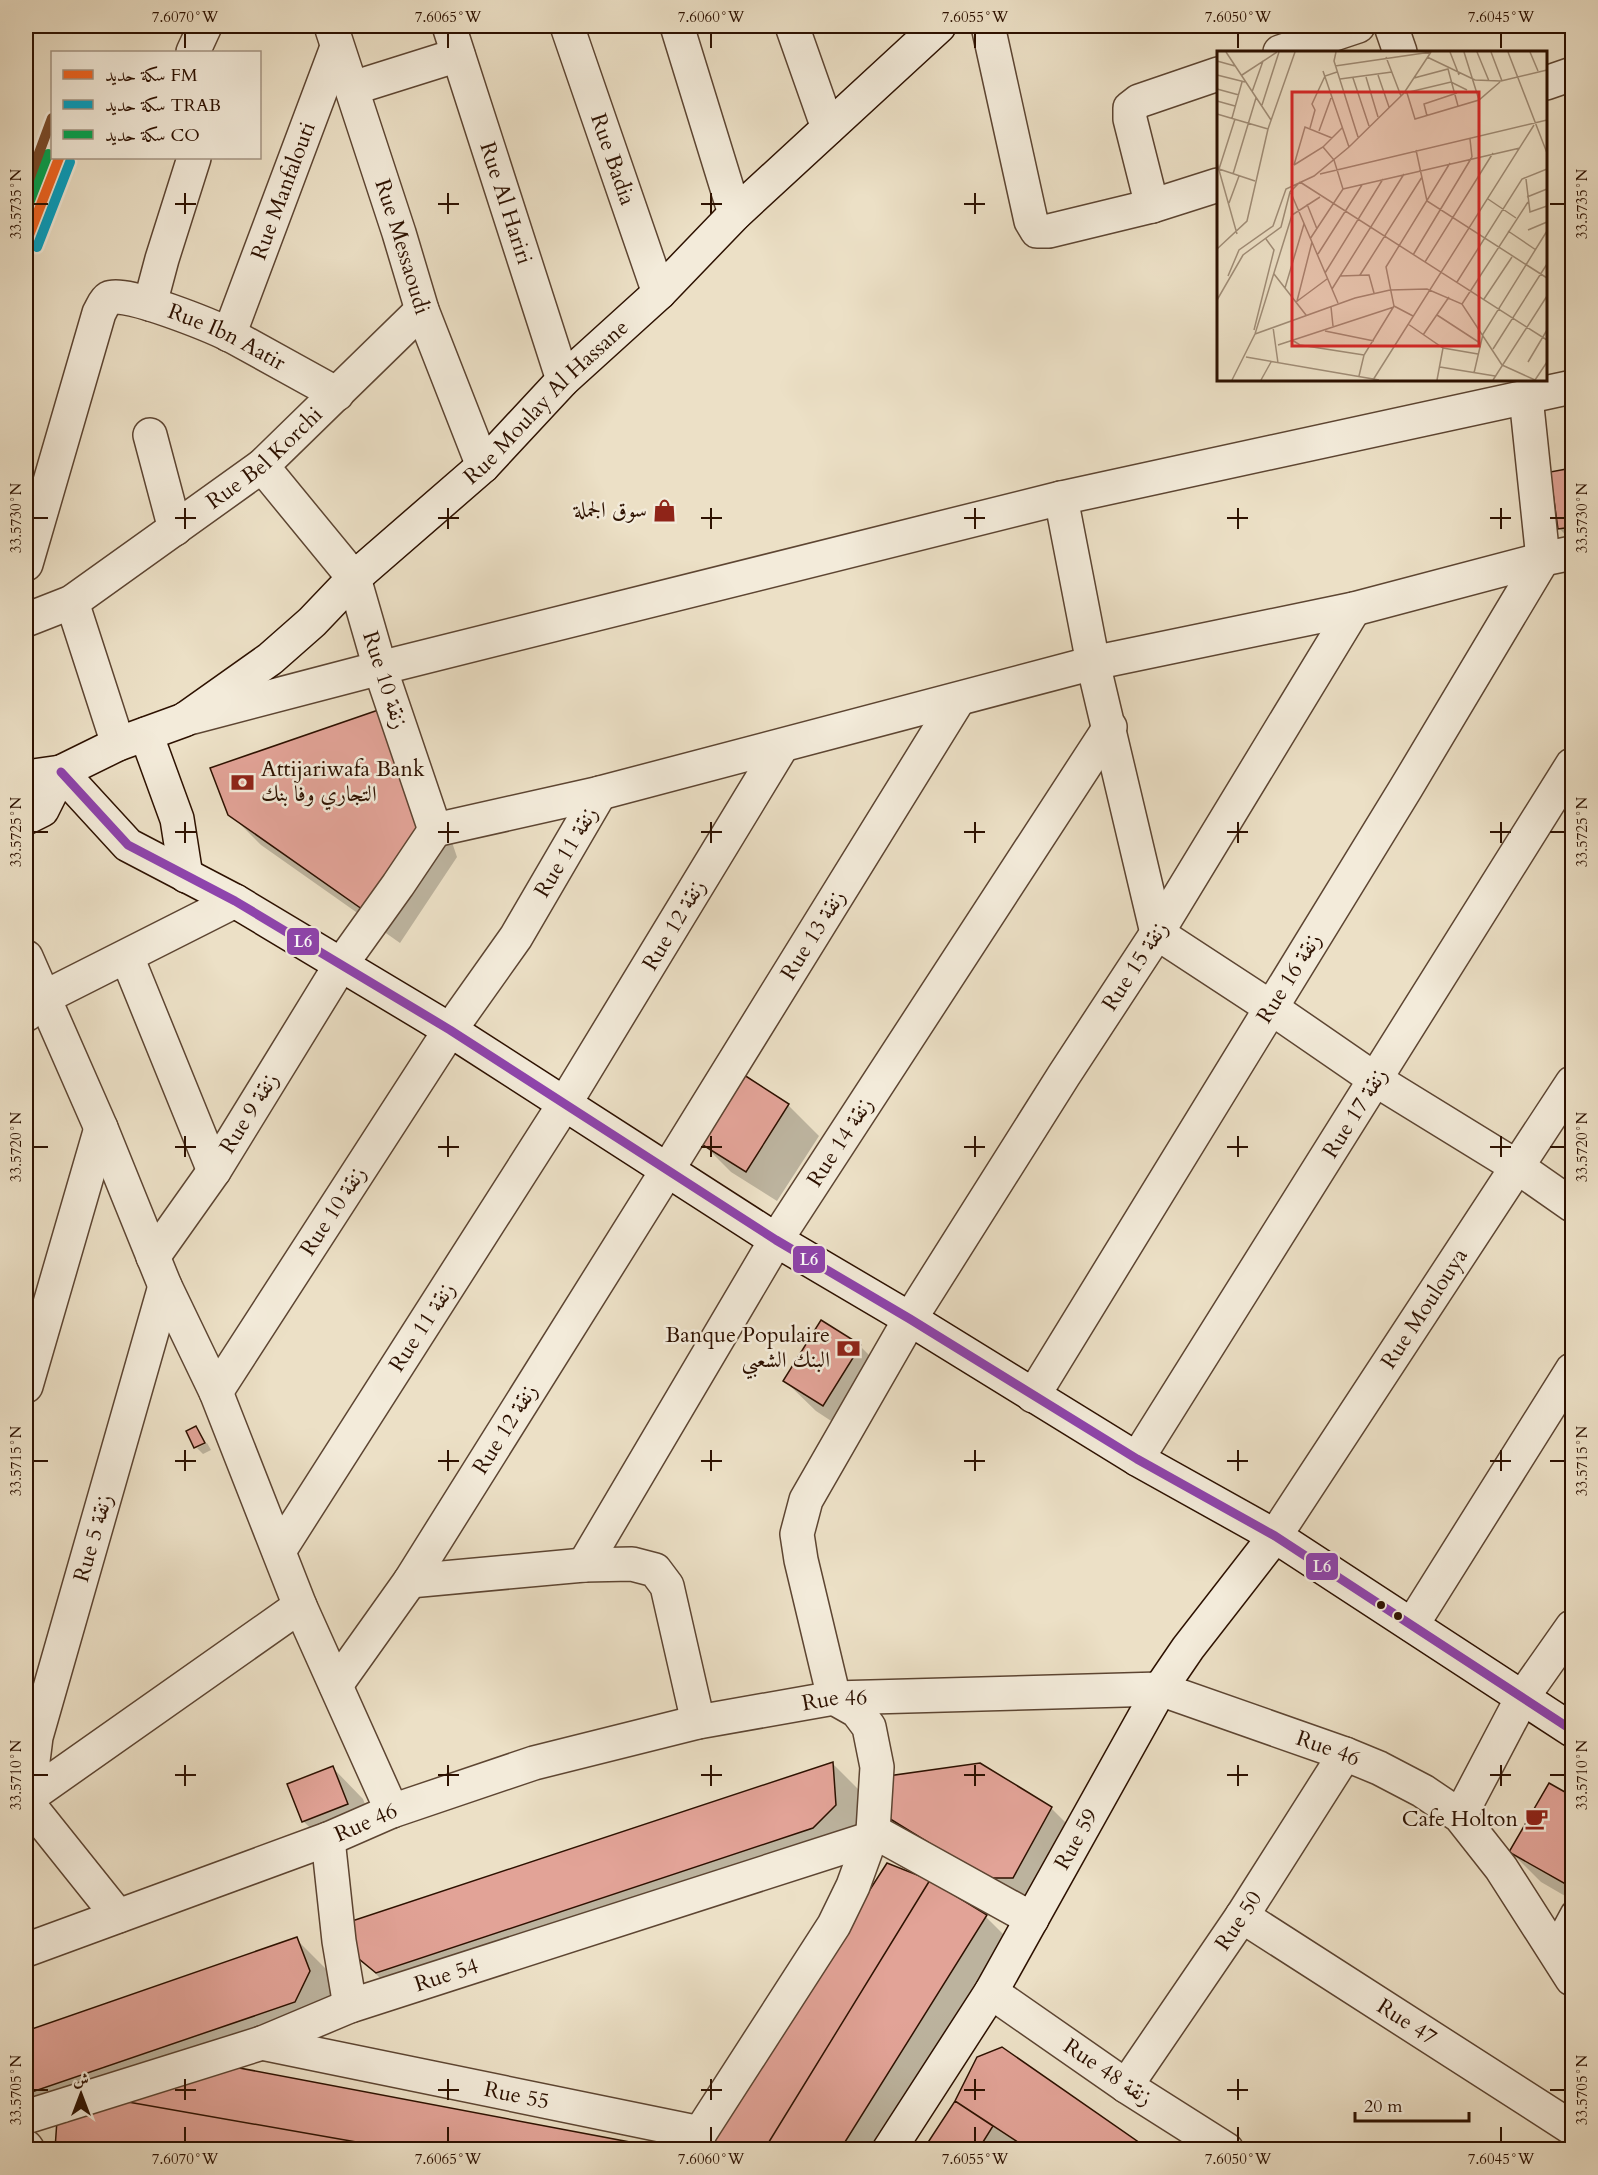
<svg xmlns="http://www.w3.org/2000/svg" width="1598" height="2175" font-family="Cardo,Amiri,serif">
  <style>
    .shadow { fill: #0003 }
    .building { fill: #e2a397; stroke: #2d1100; stroke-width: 1.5 }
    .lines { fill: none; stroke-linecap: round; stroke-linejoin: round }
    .lane-casing { stroke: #5d4532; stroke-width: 24 }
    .street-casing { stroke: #5d4532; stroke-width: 36 }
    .secondary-casing { stroke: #2d1100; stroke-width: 36 }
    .lane { stroke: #f3ebda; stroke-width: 21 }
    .street { stroke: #f3ebda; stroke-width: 33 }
    .secondary { stroke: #f3ebda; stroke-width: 33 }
    .bus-1-casing { stroke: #f3ebda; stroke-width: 14 }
    .bus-1 { stroke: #8e44ad; stroke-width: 9 }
    .rail-1-casing { stroke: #f3ebda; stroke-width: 15 }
    .rail-2-casing { stroke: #f3ebda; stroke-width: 15 }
    .rail-3-casing { stroke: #f3ebda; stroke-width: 15 }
    .rail-4-casing { stroke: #f3ebda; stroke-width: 15 }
    .rail-1 { stroke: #f26522; stroke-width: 10 }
    .rail-2 { stroke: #02a1c4; stroke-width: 10 }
    .rail-3 { stroke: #00a651; stroke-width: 10 }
    .rail-4 { stroke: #7a4b2a; stroke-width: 10 }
    .ticks { fill: none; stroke: #2d1100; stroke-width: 2 }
    .bus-dot { fill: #2d1100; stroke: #f3ebda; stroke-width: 2 }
    .labels { text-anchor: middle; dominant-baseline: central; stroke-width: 5; stroke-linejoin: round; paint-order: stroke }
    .street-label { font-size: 22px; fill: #2d1100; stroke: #f3ebda }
    .poi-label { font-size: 22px; fill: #2d1100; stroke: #f3ebda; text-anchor: end }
    .inset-road { fill: none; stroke: #a08d77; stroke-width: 1.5 }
    .view { fill: #d62828; fill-opacity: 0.15; stroke: #d62828; stroke-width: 3 }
    .inset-edge { fill: none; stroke: #2d1100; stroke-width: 3 }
    .line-badge { stroke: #f3ebda; stroke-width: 2 }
    .badge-label { font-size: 16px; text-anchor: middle; font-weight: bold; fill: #fff }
    .neatline { fill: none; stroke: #2d1100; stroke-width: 2 }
    .ticks-label { font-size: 15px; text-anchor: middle; fill: #2d1100 }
  </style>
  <rect width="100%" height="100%" fill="#ece0c6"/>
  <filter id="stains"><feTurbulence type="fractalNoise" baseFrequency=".00333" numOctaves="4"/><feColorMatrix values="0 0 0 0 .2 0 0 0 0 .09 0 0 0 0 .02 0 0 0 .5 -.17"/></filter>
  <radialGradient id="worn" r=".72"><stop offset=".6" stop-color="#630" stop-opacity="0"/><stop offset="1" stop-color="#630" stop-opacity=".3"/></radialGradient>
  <path class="shadow" d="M1572,470v72l-13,-14 -8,-55z
    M417,739l40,118 -57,86 -139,-98 -31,-31z
    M742,1075l46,30 31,31 -42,65 -46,-29 -31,-31z
    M822,1322l38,24 31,31 -37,59 -38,-25 -31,-30z
    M207,1443l4,7 -8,4 -6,-6z
    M833,1764l30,30 2,42 -474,153 -31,-31z
    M979,1765l72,43 24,24 -38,69h-27l-98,-61 -24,-24z
    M333,1768l30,31 14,36 -43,16 -31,-30z
    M1549,1785l23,13v102l-31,-18 -30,-30z
    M986,1917l30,30 -126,203h-185z
    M296,1939l31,31 13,33 -115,63 414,84h-581v-26l-32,11v-102z
    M978,2058l169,92h-222l31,-48z"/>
  <path class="building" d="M1572,468v59l-14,2 -8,-57z
    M387,707l40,118 -58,89 -141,-99 -18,-47z
    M741,1073l48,31 -43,68 -48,-30z
    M821,1320l40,25 -38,61 -40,-25z
    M196,1426l9,17 -11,5 -8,-17z
    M833,1762l3,43 -23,23 -437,145 -17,-14 -10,-37z
    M980,1763l72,44 -39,71h-27l-99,-61 1,-41z
    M333,1766l15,38 -46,18 -15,-38z
    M1549,1783l23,13v84l-3,6 -60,-34z
    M887,1863l43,17 -166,270h-61z
    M930,1880l57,35 -147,235h-76z
    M297,1937l13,34 -15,31 -269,92v-63z
    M1002,2047l148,103h-120l-75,-49 22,-44z
    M229,2066l406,77 5,7h-238l-274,-48z
    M955,2101l38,25 -15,24h-55z
    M128,2102l274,48 -347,-1 2,-29z"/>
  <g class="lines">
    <defs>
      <path id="lane" d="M1552,1949l20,-37"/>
      <g id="street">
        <path id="s1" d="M331,26l68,207 23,77 61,156"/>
        <path id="s2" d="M449,26l114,354"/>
        <path id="s3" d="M567,26l92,267"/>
        <path d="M677,26l58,188"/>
        <path d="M792,26l36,102"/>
        <path d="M988,26l43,195 6,10h12l103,-25 66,-21"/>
        <path d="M1391,26l9,26"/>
        <path d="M193,52l12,-26"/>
        <path d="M1280,52l78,-26"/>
        <path d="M1546,83l26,-9"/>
        <path d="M353,88l105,-33"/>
        <path d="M1152,206l-22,-87v-11l9,-7 79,-27"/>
        <path d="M150,304l12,-45 32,-101"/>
        <path id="s4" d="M229,335l108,-288"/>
        <path d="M1526,397l17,162"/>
        <path d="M150,435l25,94"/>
        <path d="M262,466l92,112 26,90 55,162"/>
        <path d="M1061,498l32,165 64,270 113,74 106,73 143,88 53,37"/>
        <path id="s5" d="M26,564l73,-251c3,-5 5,-12 10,-15 16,-8 105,29 123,38 35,19 70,39 105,58"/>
        <path d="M72,602l46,142"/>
        <path id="s6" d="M26,620l46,-18 190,-136 160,-156"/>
        <path d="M185,719l195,-51 681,-170 511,-111"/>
        <path d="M435,830l165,-37 493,-130 261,-54 189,-50 29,-6"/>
        <path d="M26,957l75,171 64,158 51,106 84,214 92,205"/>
        <path d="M127,957l87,214"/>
        <path d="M27,1014l16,-16 192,-97"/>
        <path d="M153,1257l61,-86 126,-205 58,-81 37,-55"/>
        <path d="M26,1386l75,-258"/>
        <path d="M216,1392l234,-362 66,-93 84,-144"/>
        <path d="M1033,1396l373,-608 137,-229"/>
        <path d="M1137,1459l435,-694"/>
        <path id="s7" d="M1275,1536l297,-453"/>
        <path d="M279,1551l286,-448 217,-357"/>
        <path d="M584,1565l192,-325 334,-513"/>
        <path d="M410,1581l174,-16 48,-1 23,6 12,16 31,136"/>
        <path d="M1412,1625l160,-255"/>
        <path d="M336,1685l74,-104 258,-412 290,-469"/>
        <path d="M36,1792l-3,-31 3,-24 129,-451"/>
        <path d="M26,1799l274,-193"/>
        <path d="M26,1801l92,115"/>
        <path d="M1460,1816l62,-118 50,-71"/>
        <path d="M873,1831l159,88"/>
        <path d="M328,1839l11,102 11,65"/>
        <path id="s8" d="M1242,1916l330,212"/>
        <path id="s9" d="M26,1950l302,-111 64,-28 142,-48 164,-41 136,-24 326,-9 185,65 34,14 44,23 37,25 41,52 71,111"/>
        <path d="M991,1992l135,94 101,64"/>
        <path id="s10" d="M262,2043l438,90"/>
        <path id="s11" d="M1126,2086l116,-170 103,-162"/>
        <path id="s12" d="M26,2117l236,-74 88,-37 519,-167"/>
        <path d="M26,2147l2,3"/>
        <path d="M689,2150l145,-225 19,-39 20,-55 4,-64 -8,-40 -12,-16 -23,-13 -33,-138 -4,-26 9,-34 104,-181 154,-244 93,-142 197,-324"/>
      </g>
      <g id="secondary">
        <path d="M146,734l31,85 9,57"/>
        <path d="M61,772l67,73 107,56 215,129 326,210 134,79 227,140 138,77 297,194"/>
        <path id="s13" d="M26,777l35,-5 57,-28 66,-24 86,-61 42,-37 42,-44 129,-112 80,-86 96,-87 76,-79 204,-188"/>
        <path d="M26,818l16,-8 19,-38"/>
        <path id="s14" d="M889,2150l102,-158 169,-303 28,-41 87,-112"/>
      </g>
    </defs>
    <use href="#lane" class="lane-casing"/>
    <use href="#street" class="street-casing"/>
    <use href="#secondary" class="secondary-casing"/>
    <use href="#lane" class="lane"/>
    <use href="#street" class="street"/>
    <use href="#secondary" class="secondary"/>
    <defs>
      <path id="bus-1" d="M61,772l67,73 107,56 215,129 326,210 134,79 227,140 138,77 297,194"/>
    </defs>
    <use href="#bus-1" class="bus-1-casing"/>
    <use href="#bus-1" class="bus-1"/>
    <defs>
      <path id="rail-1" d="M26,243l33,-85"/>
      <path id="rail-2" d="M37,247l33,-85"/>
      <path id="rail-3" d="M26,211l22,-57"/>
      <path id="rail-4" d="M26,188l26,-70"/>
    </defs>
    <use href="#rail-1" class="rail-1-casing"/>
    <use href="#rail-2" class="rail-2-casing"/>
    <use href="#rail-3" class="rail-3-casing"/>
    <use href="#rail-4" class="rail-4-casing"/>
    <use href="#rail-1" class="rail-1"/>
    <use href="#rail-2" class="rail-2"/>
    <use href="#rail-3" class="rail-3"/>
    <use href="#rail-4" class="rail-4"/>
  </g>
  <path class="ticks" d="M185,33v15M448,33v15M711,33v15M975,33v15M1238,33v15M1501,33v15M185,193v21M448,193v21M711,193v21M975,193v21M33,204h15M175,204h21M438,204h21M701,204h21M964,204h21M1550,204h15M185,508v21M448,508v21M711,508v21M975,508v21M1238,508v21M1501,508v21M33,518h15M175,518h21M438,518h21M701,518h21M964,518h21M1227,518h21M1490,518h21M1550,518h15M185,822v21M448,822v21M711,822v21M975,822v21M1238,822v21M1501,822v21M33,832h15M175,832h21M438,832h21M701,832h21M964,832h21M1227,832h21M1490,832h21M1550,832h15M185,1136v21M448,1136v21M711,1136v21M975,1136v21M1238,1136v21M1501,1136v21M33,1147h15M175,1147h21M438,1147h21M701,1147h21M964,1147h21M1227,1147h21M1490,1147h21M1550,1147h15M185,1450v21M448,1450v21M711,1450v21M975,1450v21M1238,1450v21M1501,1450v21M33,1461h15M175,1461h21M438,1461h21M701,1461h21M964,1461h21M1227,1461h21M1490,1461h21M1550,1461h15M185,1765v21M448,1765v21M711,1765v21M975,1765v21M1238,1765v21M1501,1765v21M33,1775h15M175,1775h21M438,1775h21M701,1775h21M964,1775h21M1227,1775h21M1490,1775h21M1550,1775h15M185,2079v21M448,2079v21M711,2079v21M975,2079v21M1238,2079v21M33,2090h15M175,2090h21M438,2090h21M701,2090h21M964,2090h21M1227,2090h21M1550,2090h15M185,2127v15M448,2127v15M711,2127v15M975,2127v15M1238,2127v15M1501,2127v15"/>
  <defs>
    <symbol id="shop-bare" viewBox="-9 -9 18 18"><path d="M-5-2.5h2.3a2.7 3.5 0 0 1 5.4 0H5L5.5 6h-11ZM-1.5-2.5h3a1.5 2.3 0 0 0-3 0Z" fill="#8f2418" stroke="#f3ebda" stroke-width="2.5" paint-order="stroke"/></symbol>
    <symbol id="bank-bare" viewBox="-9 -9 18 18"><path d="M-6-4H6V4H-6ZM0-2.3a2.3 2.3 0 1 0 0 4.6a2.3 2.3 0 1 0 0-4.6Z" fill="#8f2418" stroke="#f3ebda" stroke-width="2.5" paint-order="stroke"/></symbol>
    <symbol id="cafe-bare" viewBox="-9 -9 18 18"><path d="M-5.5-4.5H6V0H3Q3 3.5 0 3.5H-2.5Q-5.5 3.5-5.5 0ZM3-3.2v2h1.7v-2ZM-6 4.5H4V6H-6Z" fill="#8f2418" stroke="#f3ebda" stroke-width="2.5" paint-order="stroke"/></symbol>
  </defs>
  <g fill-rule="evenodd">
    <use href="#shop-bare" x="648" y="494" width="33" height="33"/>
    <use href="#bank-bare" x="226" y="766" width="33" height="33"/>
    <use href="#bank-bare" x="832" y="1332" width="33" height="33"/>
    <use href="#cafe-bare" x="1520" y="1802" width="33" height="33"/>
  </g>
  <g class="bus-dot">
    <circle cx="1381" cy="1605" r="5"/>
    <circle cx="1398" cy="1616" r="5"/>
  </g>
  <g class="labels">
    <g class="street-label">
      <text stroke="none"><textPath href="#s3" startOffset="141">Rue Badia</textPath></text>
      <text stroke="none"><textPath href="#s4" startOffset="154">Rue Manfalouti</textPath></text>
      <text stroke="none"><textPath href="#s2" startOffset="186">Rue Al Hariri</textPath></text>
      <text stroke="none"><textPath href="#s1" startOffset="232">Rue Messaoudi</textPath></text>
      <text stroke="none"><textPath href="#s5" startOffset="405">Rue Ibn Aatir</textPath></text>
      <text stroke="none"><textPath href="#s13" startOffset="652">Rue Moulay Al Hassane</textPath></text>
      <text stroke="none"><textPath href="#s6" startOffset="290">Rue Bel Korchi</textPath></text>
      <text transform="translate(385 680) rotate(72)">Rue 10 زنقة</text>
      <text transform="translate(566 852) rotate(-59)">Rue 11 زنقة</text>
      <text transform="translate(674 925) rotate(-59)">Rue 12 زنقة</text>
      <text transform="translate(813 935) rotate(-58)">Rue 13 زنقة</text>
      <text transform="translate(1135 966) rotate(-57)">Rue 15 زنقة</text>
      <text transform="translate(1289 978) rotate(-58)">Rue 16 زنقة</text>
      <text transform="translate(249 1113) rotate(-58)">Rue 9 زنقة</text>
      <text transform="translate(1355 1113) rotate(-58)">Rue 17 زنقة</text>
      <text transform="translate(840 1142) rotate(-57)">Rue 14 زنقة</text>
      <text transform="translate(333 1211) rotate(-57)">Rue 10 زنقة</text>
      <text stroke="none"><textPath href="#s7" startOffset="272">Rue Moulouya</textPath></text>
      <text transform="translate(422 1327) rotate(-57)">Rue 11 زنقة</text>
      <text transform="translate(505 1429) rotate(-58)">Rue 12 زنقة</text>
      <text transform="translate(93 1538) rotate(-74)">Rue 5 زنقة</text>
      <text stroke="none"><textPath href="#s9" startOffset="849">Rue 46</textPath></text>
      <text stroke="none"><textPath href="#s9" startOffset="1353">Rue 46</textPath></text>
      <text stroke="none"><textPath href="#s9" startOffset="363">Rue 46</textPath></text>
      <text stroke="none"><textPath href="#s14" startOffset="363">Rue 59</textPath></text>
      <text stroke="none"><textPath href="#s11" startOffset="200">Rue 50</textPath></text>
      <text stroke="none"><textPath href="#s12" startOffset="444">Rue 54</textPath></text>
      <text stroke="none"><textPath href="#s8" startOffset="196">Rue 47</textPath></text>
      <text transform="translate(1108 2072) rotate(34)">Rue 48 زنقة</text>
      <text stroke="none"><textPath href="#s10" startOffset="260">Rue 55</textPath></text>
    </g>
    <g class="poi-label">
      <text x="647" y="510">سوق الجملة</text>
      <text x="261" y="769" text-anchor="start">Attijariwafa Bank<tspan x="261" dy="25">التجاري وفا بنك</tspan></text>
      <text x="830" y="1335">Banque Populaire<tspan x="830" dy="25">البنك الشعبي</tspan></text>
      <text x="1518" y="1819">Cafe Holton</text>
    </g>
  </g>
  <g transform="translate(1217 51)">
    <rect width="330" height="330" fill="#ece0c6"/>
    <path class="inset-road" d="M9,1l45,68M119,1l-2,9 24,76M233,1l9,23M247,1l15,48M260,1l12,29M274,1l11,29M291,1l39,101M313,1l8,19M169,6l15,39M210,6l48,23 26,1 46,-11M0,10l18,5M118,15l96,-14M106,20l26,76M0,24l28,7M25,24l35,-23M161,24l11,32M149,26l12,40M136,27l16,48M197,27l34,-9 10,37M123,28l52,-7M0,38l22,6M35,41l11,-31M188,42l46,-11 16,8M190,42l8,26 64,-19 21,-18M0,50l18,5M45,54l17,-53M0,63l51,15M210,65l-3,-12 33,-11M15,67l10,-36M93,77l5,-18 -3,-6 13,-28 12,-4M102,80l12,-33M253,88l2,18M106,96l11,13 9,29M199,99l11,51 120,77M0,112l20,71M77,114l11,-38 27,11M77,114l29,-18 19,-19M2,118l16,-50M2,118l36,12M16,123l23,-76M103,123l227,-54M309,128l4,33 17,-6M83,131l247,158M126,138l177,-41M74,142l47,110M310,146l20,-8M271,148l28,19M12,152l10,-27M90,153l10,25M311,179l19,-8M291,180l28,19M93,188l33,-50M0,198l30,-28 21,-92 27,-77M101,203l44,-69M196,204l59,-98M208,211l68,-109M108,222l58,-94M57,223l32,41M143,224l62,-98M11,225l11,-26 34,-24 13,-37 28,-13 35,-29 55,-54 27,-41M123,225l29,-1 5,18M240,231l65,-103 25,-10M68,237l19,-64M115,238l72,-115M267,248l28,-42M0,249l26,-45 38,-28 9,-35 10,-10M80,250l15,-59M79,251l31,-23M245,253l66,-102M177,255l19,10M114,256l2,19M220,264l43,28M191,273l35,24 35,6M56,276l5,36M37,279l20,-80 -8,-11M108,280l49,10M38,283l100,-36 35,-8 37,-1 35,15 40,61M206,284l26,-38M75,289l8,5 64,10M61,294l116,-38M276,298l54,-85M29,306l133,23M311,311l19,-32M285,314l33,15M223,316l55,9M257,322l9,-39 64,-103M142,325l5,-21 30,-49 -8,-39 64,-104M15,329l23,-46 37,-119 28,-18M44,329l10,-18M156,329l161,-255M220,329l6,-32M276,329l54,-84M318,329l12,-18"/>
    <path class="view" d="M75,41h187v254h-187z"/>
    <rect width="330" height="330" class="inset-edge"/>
  </g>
  <g class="line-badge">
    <rect x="286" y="927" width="34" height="29" rx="6" fill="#8e44ad"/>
    <rect x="792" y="1245" width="34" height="29" rx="6" fill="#8e44ad"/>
    <rect x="1305" y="1552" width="34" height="29" rx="6" fill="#8e44ad"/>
  </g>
  <g class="badge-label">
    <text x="303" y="947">L6</text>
    <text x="809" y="1265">L6</text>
    <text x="1322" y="1572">L6</text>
  </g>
  <rect width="1598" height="2175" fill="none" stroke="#ece0c6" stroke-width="66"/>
  <rect x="51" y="51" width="210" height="108" fill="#f3ebda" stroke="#a49483" stroke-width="1.5"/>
  <rect x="63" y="70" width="30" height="9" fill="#f26522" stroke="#a49483" stroke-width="1.5"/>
  <text x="105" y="81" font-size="18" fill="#2d1100">سكة حديد FM</text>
  <rect x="63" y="100" width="30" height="9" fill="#02a1c4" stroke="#a49483" stroke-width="1.5"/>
  <text x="105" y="111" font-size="18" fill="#2d1100">سكة حديد TRAB</text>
  <rect x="63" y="130" width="30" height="9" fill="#00a651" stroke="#a49483" stroke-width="1.5"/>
  <text x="105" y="141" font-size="18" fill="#2d1100">سكة حديد CO</text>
  <g transform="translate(81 2094)" stroke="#f3ebda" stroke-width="4.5" paint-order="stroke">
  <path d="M0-4.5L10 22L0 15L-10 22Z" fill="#2d1100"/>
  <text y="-9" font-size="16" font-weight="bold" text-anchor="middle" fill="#2d1100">ش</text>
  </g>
  <path d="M1355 2112v9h114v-9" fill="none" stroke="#2d1100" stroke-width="3"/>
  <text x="1364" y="2112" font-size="18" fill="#2d1100" stroke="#f3ebda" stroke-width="4.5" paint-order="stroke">20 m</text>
  <rect x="33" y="33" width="1532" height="2109" class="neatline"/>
  <g class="ticks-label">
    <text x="185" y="22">7.6070°W</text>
    <text x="448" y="22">7.6065°W</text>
    <text x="711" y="22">7.6060°W</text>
    <text x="975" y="22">7.6055°W</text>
    <text x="1238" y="22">7.6050°W</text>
    <text x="1501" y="22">7.6045°W</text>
    <text transform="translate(16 204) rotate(-90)" y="5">33.5735°N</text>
    <text transform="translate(1582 204) rotate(-90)" y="5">33.5735°N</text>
    <text transform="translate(16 518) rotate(-90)" y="5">33.5730°N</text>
    <text transform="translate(1582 518) rotate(-90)" y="5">33.5730°N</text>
    <text transform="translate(16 832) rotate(-90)" y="5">33.5725°N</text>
    <text transform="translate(1582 832) rotate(-90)" y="5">33.5725°N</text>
    <text transform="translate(16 1147) rotate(-90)" y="5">33.5720°N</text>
    <text transform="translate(1582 1147) rotate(-90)" y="5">33.5720°N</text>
    <text transform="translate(16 1461) rotate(-90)" y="5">33.5715°N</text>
    <text transform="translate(1582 1461) rotate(-90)" y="5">33.5715°N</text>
    <text transform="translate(16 1775) rotate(-90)" y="5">33.5710°N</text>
    <text transform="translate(1582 1775) rotate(-90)" y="5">33.5710°N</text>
    <text transform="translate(16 2090) rotate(-90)" y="5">33.5705°N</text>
    <text transform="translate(1582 2090) rotate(-90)" y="5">33.5705°N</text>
    <text x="185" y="2164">7.6070°W</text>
    <text x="448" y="2164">7.6065°W</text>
    <text x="711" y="2164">7.6060°W</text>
    <text x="975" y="2164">7.6055°W</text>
    <text x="1238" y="2164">7.6050°W</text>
    <text x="1501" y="2164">7.6045°W</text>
  </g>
  <rect width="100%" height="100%" filter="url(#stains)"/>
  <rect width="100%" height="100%" fill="url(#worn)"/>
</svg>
